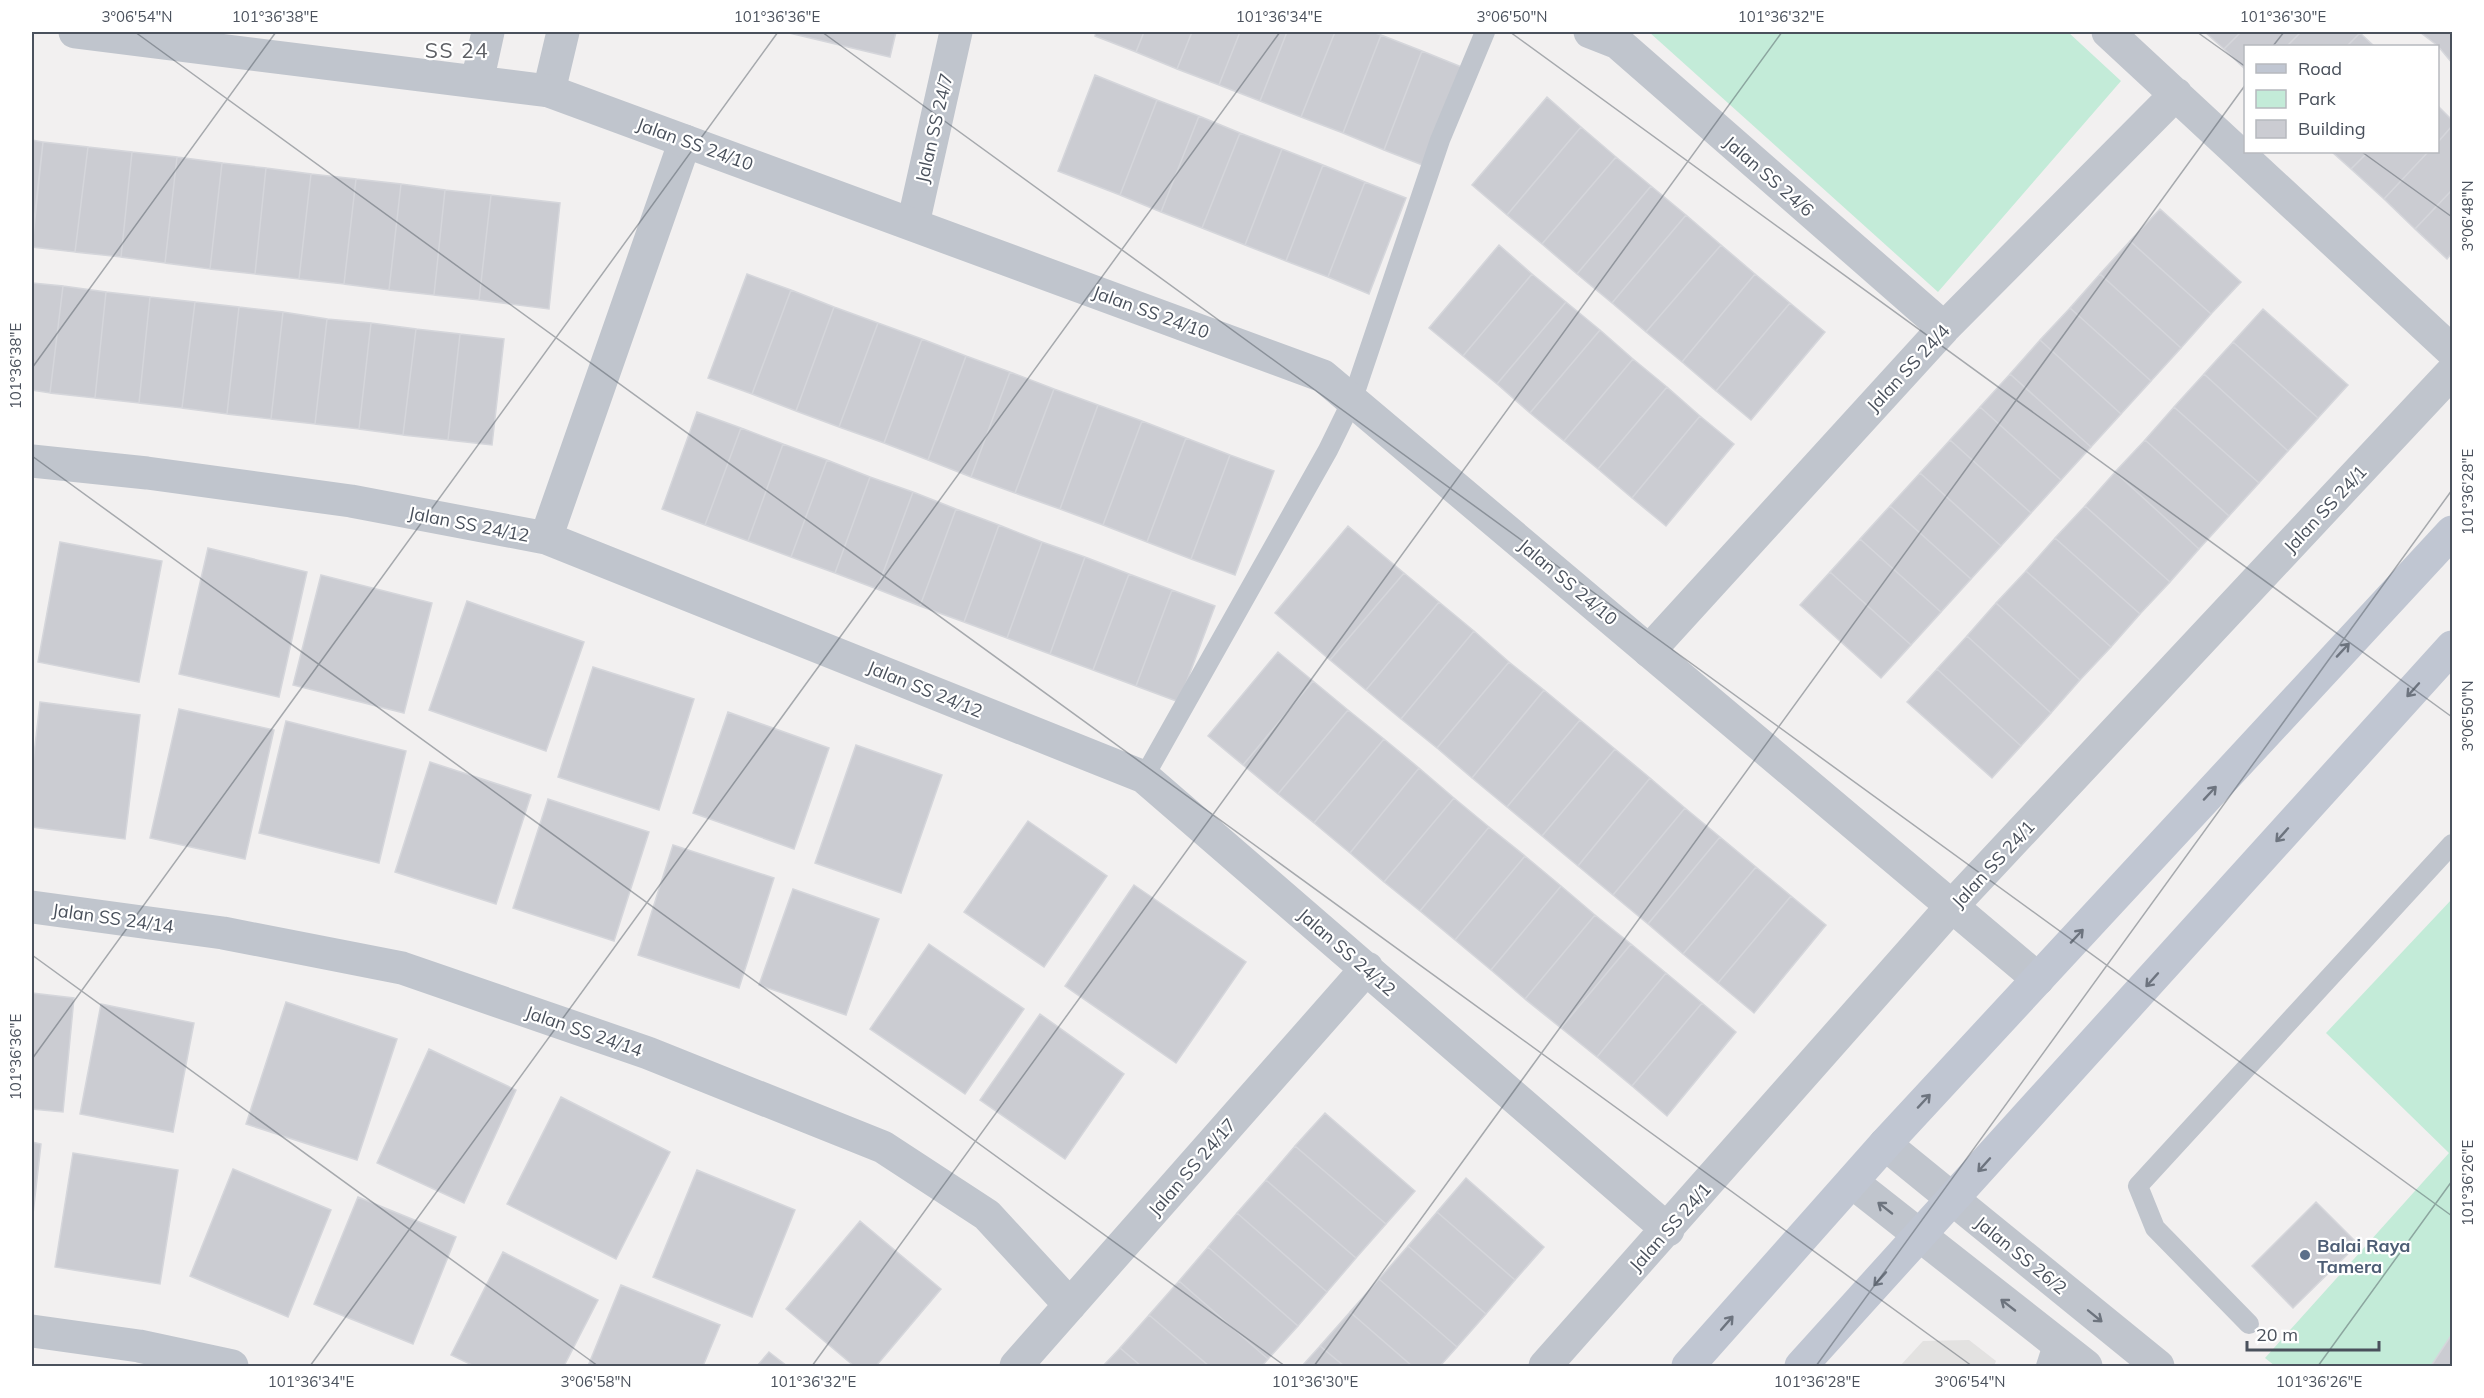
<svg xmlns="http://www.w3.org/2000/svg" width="2484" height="1398" font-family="Mulish,sans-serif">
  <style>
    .education { fill: #e3e2e1 }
    .green { fill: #c3ebd8 }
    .building { fill: #cbccd2; stroke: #d5d6db; stroke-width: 1.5 }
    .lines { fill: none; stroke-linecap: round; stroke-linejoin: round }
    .service { stroke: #c0c5cd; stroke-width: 20 }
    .minor { stroke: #c0c5cd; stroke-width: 33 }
    .tertiary { stroke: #c0c5cd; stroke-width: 33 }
    .secondary { stroke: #c0c6d2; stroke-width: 33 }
    .oneway { stroke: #6d747f }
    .oneway2 { stroke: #6d747e }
    .ticks { fill: none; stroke: #4a515c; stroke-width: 1.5; stroke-opacity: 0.45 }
    .service-dot { fill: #5c6f8a; stroke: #fff; stroke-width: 2 }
    .labels { text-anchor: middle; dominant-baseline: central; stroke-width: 4.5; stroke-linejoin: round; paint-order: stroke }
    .street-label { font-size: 18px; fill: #4a515c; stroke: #fff }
    .service-label { font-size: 18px; font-weight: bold; fill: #4e5e75; stroke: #fff; text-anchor: start }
    .quarter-label { font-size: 21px; letter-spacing: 1.5px; fill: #5d5f64; stroke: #fff }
    .neatline { fill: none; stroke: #4a515c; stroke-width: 2 }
    .ticks-label { font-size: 15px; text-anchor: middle; fill: #4a515c }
  </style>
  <rect width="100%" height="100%" fill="#f2f0f0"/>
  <path class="education" d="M1969,1340l27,21 -2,5h-94l23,-25z"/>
  <path class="green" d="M1649,32h419l53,49 -183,211z
    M2452,899v467h-177l-10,-8 184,-205 -123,-120z"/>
  <path class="building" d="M785,32h111l-6,25z
    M1096,32h48l-8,20 -41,-16z
    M1144,32h48l-15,37 -41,-17z
    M1192,32h48l-21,53 -42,-16z
    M1240,32h47l-27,69 -41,-16z
    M1287,32h48l-34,85 -41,-16z
    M1335,32h37l9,3 -38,98 -42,-16z
    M2205,32h36l-17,17z
    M2241,32h60l-14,14h-41v24l-22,-21z
    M2301,32h57l2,1 -13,13h-60z
    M2422,32h30v31l-14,-17 -17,-13z
    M2360,33l14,13h-27z
    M1381,35l41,16 -38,99 -41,-17z
    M1422,51l42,17 -39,98 -41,-16z
    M1095,75l62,25 -37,95 -62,-24z
    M1547,97l34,30 -74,88 -35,-30z
    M1157,100l42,16 -38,96 -41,-17z
    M2438,106l14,14v6l-14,16z
    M1199,116l41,17 -38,95 -41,-16z
    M2452,126v64l-37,39 -31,-30 44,-47h10v-10z
    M1581,127l35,30 -74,87 -35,-29z
    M1240,133l42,16 -37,96 -43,-17z
    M32,140l11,2 -11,97z
    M43,142l45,5 -13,105 -43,-5z
    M88,147l44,5 -11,105 -46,-5z
    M1282,149l41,16 -37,96 -41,-16z
    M132,152l45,5 -12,106 -44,-6z
    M2332,152h36l-17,17z
    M2368,152h60l-44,47 -33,-30z
    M177,157l45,6 -12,106 -45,-6z
    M1616,157l35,29 -74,88 -35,-30z
    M222,163l44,5 -11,106 -45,-5z
    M1323,165l42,17 -37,95 -42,-16z
    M266,168l45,6 -12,105 -44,-5z
    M311,174l45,5 -12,105 -45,-5z
    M356,179l45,5 -12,106 -45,-6z
    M1365,182l41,16 -37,96 -41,-17z
    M401,184l44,6 -11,105 -45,-5z
    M1651,186l35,29 -74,88 -35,-29z
    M445,190l46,5 -12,105 -45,-5z
    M2452,190v63l-5,6 -32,-30z
    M491,195l69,8 -11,106 -70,-9z
    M2160,209l81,73 -30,32 -81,-73z
    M1686,215l35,30 -75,87 -34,-29z
    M2130,241l81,73 -30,34 -81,-74z
    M1499,245l33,29 -69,82 -34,-28z
    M1721,245l34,29 -73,88 -36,-30z
    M747,274l44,16 -39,104 -44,-16z
    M1532,274l34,28 -69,82 -34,-28z
    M1755,274l35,29 -74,88 -34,-29z
    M2100,274l81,74 -30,33 -81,-73z
    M32,283l31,3 -13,107 -18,-3z
    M63,286l43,6 -11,106 -45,-5z
    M791,290l43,17 -38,104 -44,-17z
    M106,292l44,5 -11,106 -44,-5z
    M150,297l45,5 -13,106 -43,-5z
    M195,302l44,5 -12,107 -45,-6z
    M1566,302l34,28 -70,83 -33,-29z
    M1790,303l35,29 -74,88 -35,-29z
    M239,307l44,5 -12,107 -44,-5z
    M834,307l44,16 -39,104 -43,-16z
    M2070,308l81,73 -30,33 -81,-74z
    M2263,309l85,76 -30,33 -85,-76z
    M283,312l44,7 -12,105 -44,-5z
    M327,319l44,4 -12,106 -44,-5z
    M371,323l45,6 -13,106 -44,-6z
    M878,323l44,16 -38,104 -45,-16z
    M416,329l44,5 -12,106 -45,-5z
    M1600,330l33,29 -69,82 -34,-28z
    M460,334l44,5 -12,106 -44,-5z
    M922,339l44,17 -38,104 -44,-17z
    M2040,340l81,74 -30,33 -81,-73z
    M2233,342l85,76 -30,33 -84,-77z
    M966,356l44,16 -39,105 -43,-17z
    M1633,359l34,28 -69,82 -34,-28z
    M1010,372l44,17 -39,104 -44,-16z
    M2010,374l81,73 -30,33 -81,-73z
    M2204,374l84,77 -29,32 -85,-76z
    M1667,387l33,29 -68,82 -34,-29z
    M1054,389l44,16 -38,104 -45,-16z
    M1098,405l44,16 -39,104 -43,-16z
    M1980,407l81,73 -30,33 -81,-73z
    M2174,407l85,76 -30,33 -84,-76z
    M697,412l44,16 -36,97 -43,-16z
    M1700,416l34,28 -68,82 -34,-28z
    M1142,421l44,17 -39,104 -44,-17z
    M741,428l42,16 -35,97 -43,-16z
    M1186,438l44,17 -39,104 -44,-17z
    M1950,440l81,73 -30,33 -81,-73z
    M2145,440l84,76 -30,33 -84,-77z
    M783,444l44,16 -36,97 -43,-16z
    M1230,455l44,16 -39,104 -44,-16z
    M827,460l43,17 -35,96 -44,-16z
    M2115,472l84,77 -29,33 -85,-76z
    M1920,473l81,73 -30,33 -81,-73z
    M870,477l43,15 -36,97 -42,-16z
    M913,492l43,17 -36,97 -43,-17z
    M1890,506l81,73 -30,33 -81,-73z
    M2085,506l85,76 -30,32 -85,-76z
    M956,509l43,16 -35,97 -44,-16z
    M999,525l43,17 -35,96 -43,-16z
    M1348,526l56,47 -74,87 -55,-47z
    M2055,538l85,76 -29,33 -85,-76z
    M1860,539l81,73 -30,33 -81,-73z
    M60,542l102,19 -23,121 -101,-20z
    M1042,542l43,15 -35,97 -43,-16z
    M208,548l99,24 -28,125 -100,-23z
    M1085,557l44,17 -36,96 -43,-16z
    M2026,571l85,76 -31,33 -84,-77z
    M1830,572l81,73 -30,33 -81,-73z
    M1404,573l35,29 -73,88 -36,-30z
    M1129,574l43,16 -36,96 -43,-16z
    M321,575l111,28 -28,110 -111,-28z
    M1172,590l43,16 -36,96 -43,-16z
    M467,601l117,41 -38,109 -117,-41z
    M1439,602l35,29 -73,88 -35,-29z
    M1996,603l84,77 -29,33 -84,-77z
    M1474,631l35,31 -72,86 -36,-29z
    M1967,636l84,77 -30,33 -84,-77z
    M1278,652l35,29 -70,84 -35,-29z
    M1509,662l35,28 -72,88 -35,-30z
    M593,667l101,32 -35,111 -101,-33z
    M1937,669l84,77 -29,32 -85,-76z
    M1313,681l35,29 -70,84 -35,-29z
    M1544,690l36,30 -73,87 -35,-29z
    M40,702l100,13 -15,124 -93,-12v-55z
    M179,709l95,21 -29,129 -95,-21z
    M1348,710l36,29 -70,84 -36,-29z
    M728,712l101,36 -35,101 -101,-36z
    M1580,720l35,29 -73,87 -35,-29z
    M286,721l120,30 -27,112 -120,-30z
    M1384,739l35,29 -69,85 -36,-30z
    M856,745l86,30 -41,118 -86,-30z
    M1615,749l35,29 -72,88 -36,-30z
    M430,762l101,33 -35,109 -101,-32z
    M1419,768l35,30 -70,84 -34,-29z
    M1650,778l35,30 -72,87 -35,-29z
    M1454,798l35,29 -69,84 -36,-29z
    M548,799l101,33 -35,109 -101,-33z
    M1685,808l35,29 -72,87 -35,-29z
    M1028,821l79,55 -63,91 -80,-55z
    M1489,827l36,29 -70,84 -35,-29z
    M1720,837l36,30 -73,87 -35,-30z
    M673,845l101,33 -35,110 -101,-33z
    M1525,856l36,30 -70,84 -36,-30z
    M1756,867l35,29 -73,87 -35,-29z
    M1134,885l112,77 -70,101 -111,-77z
    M1561,886l34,29 -70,84 -34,-29z
    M793,889l86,30 -33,96 -87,-30z
    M1791,896l35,29 -72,88 -36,-30z
    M1595,915l36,29 -70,84 -36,-29z
    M929,944l95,65 -59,85 -95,-65z
    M1631,944l35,29 -69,84 -36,-29z
    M1666,973l36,30 -70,83 -35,-29z
    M32,993l42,5 -11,114 -31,-3z
    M286,1002l111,37 -40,121 -111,-36z
    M1702,1003l34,29 -69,84 -35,-30z
    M101,1004l93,19 -21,109 -93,-18z
    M1040,1014l84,60 -59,85 -85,-59z
    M429,1049l87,41 -52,113 -87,-40z
    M561,1097l109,55 -54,107 -109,-55z
    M1325,1113l90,78 -29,33 -91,-78z
    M32,1142l9,2 -9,79z
    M1295,1146l91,78 -30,34 -90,-78z
    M73,1153l105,17 -18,114 -105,-17z
    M233,1169l98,41 -43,107 -98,-41z
    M697,1170l98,40 -43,107 -99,-40z
    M1466,1178l78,69 -29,33 -78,-68z
    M1266,1180l90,78 -29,34 -90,-79z
    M358,1197l98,40 -43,107 -99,-40z
    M2316,1202l42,42 -65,64 -41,-42z
    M1437,1212l78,68 -29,34 -78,-68z
    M1237,1213l90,79 -29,34 -90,-79z
    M860,1221l81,68 -65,77h-22l-68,-57z
    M1408,1246l78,68 -29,33 -78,-68z
    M1208,1247l90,79 -30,33 -89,-78z
    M503,1252l95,48 -34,66h-90l-23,-11z
    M1379,1279l78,68 -17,19h-28l-62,-54z
    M1179,1281l89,78 -6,7h-53l-60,-51z
    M621,1285l99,40 -17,41h-115z
    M1350,1312l62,54h-68l-24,-20z
    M1149,1315l60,51h-68l-21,-18z
    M2452,1334v32h-21z
    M1320,1346l24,20h-42z
    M1120,1348l21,18h-38z
    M769,1352l18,14h-30z"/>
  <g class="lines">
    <path class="service" d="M1144,777l184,-327 24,-49 88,-261 45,-108
      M2249,1324l-94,-96 -17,-42 314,-342
      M2046,1366l8,-25"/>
    <path class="minor" d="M1590,32l28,11 326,285
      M2108,32l344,319
      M549,91l14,-59
      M913,224l43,-192
      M32,461l115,12 204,28 195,37 598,239 524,453
      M546,538l139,-397
      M1649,651l295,-323 232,-234
      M32,907l191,26 179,35 246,85 235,94 104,68 83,90
      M32,1331l107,15 93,20
      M1016,1366l351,-398
      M1545,1366l407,-460 500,-534"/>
    <path class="tertiary" d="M75,32l474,59 774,285 715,603
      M477,82l11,-50
      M1885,1144l273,222
      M1852,1182l234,184"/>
    <path class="secondary" d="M1688,1366l197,-222 567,-612
      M1801,1366l651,-719"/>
  </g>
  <defs><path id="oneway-shaft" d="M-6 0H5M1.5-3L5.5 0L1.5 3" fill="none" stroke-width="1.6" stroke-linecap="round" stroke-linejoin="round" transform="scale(1.5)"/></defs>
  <g class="oneway">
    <use href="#oneway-shaft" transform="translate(2343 650) rotate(-47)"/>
    <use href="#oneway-shaft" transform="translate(2413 690) rotate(132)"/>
    <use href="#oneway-shaft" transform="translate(2210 793) rotate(-47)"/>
    <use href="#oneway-shaft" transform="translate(2282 835) rotate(132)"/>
    <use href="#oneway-shaft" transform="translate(2077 936) rotate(-47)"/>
    <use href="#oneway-shaft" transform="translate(2152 980) rotate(132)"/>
    <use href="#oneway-shaft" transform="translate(1924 1101) rotate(-47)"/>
    <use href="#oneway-shaft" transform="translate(1984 1165) rotate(132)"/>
    <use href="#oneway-shaft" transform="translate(1880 1279) rotate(132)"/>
    <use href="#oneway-shaft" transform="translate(1727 1323) rotate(-49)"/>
  </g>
  <g class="oneway2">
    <use href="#oneway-shaft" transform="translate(1885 1208) rotate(-142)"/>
    <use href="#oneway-shaft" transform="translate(2008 1305) rotate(-142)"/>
    <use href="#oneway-shaft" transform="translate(2095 1316) rotate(39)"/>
  </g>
  <path class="ticks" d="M135,32l1837,1334M822,32l1630,1184M1510,32l942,685M2197,32l49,35M2273,46l11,-14M2362,152l90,65M32,368l244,-336M32,456l1253,910M32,955l566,411M32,1059l746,-1027M310,1366l970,-1334M812,1366l970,-1334M1314,1366l932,-1282M1816,1366l636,-876M2318,1366l134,-185"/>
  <circle class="service-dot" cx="2305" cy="1255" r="6"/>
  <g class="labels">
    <g class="street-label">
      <text transform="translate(934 128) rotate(-77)">Jalan SS 24/7</text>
      <text transform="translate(695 144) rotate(20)">Jalan SS 24/10</text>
      <text transform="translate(1769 176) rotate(41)">Jalan SS 24/6</text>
      <text transform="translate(1151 312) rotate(20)">Jalan SS 24/10</text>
      <text transform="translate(1908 368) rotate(-47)">Jalan SS 24/4</text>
      <text transform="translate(2325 509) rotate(-47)">Jalan SS 24/1</text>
      <text transform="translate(469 524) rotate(11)">Jalan SS 24/12</text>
      <text transform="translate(1568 582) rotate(40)">Jalan SS 24/10</text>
      <text transform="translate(925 689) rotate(22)">Jalan SS 24/12</text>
      <text transform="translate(1993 864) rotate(-47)">Jalan SS 24/1</text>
      <text transform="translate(113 918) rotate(8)">Jalan SS 24/14</text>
      <text transform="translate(1347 952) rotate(41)">Jalan SS 24/12</text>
      <text transform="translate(584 1031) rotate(19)">Jalan SS 24/14</text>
      <text transform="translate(1192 1167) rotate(-49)">Jalan SS 24/17</text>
      <text transform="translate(1670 1227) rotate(-48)">Jalan SS 24/1</text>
      <text transform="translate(2021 1255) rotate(39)">Jalan SS 26/2</text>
    </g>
    <g class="service-label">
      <text x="2317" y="1245">Balai Raya<tspan x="2317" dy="21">Tamera</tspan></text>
    </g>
    <g class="quarter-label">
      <text x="457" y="50">SS 24</text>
    </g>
  </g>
  <rect width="2484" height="1398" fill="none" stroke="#ffffff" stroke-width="66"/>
  <rect x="2244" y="45" width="195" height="108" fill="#ffffff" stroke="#b7b9be" stroke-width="1.5"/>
  <rect x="2256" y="64" width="30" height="9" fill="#c0c6d2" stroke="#b7b9be" stroke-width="1.5"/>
  <text x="2298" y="75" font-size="18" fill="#4a515c">Road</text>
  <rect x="2256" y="90" width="30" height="18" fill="#c3ebd8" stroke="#b7b9be" stroke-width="1.5"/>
  <text x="2298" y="105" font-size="18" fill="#4a515c">Park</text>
  <rect x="2256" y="120" width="30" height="18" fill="#cbccd2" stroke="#b7b9be" stroke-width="1.5"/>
  <text x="2298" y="135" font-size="18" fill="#4a515c">Building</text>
  <path d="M2247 1341v9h132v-9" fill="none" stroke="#4a515c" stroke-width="3"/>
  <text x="2256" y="1341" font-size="18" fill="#4a515c" stroke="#ffffff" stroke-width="4.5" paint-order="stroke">20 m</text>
  <rect x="33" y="33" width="2418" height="1332" class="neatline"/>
  <g class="ticks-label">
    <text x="137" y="22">3°06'54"N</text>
    <text x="275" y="22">101°36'38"E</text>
    <text x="777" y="22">101°36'36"E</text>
    <text x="1279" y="22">101°36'34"E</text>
    <text x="1512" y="22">3°06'50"N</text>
    <text x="1781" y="22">101°36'32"E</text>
    <text x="2283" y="22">101°36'30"E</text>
    <text transform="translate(2468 216) rotate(-90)" y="5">3°06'48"N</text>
    <text transform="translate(16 366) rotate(-90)" y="5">101°36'38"E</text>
    <text transform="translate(2468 492) rotate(-90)" y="5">101°36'28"E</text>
    <text transform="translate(2468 716) rotate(-90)" y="5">3°06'50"N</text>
    <text transform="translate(16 1057) rotate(-90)" y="5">101°36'36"E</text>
    <text transform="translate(2468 1183) rotate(-90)" y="5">101°36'26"E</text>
    <text x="311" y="1387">101°36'34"E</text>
    <text x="596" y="1387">3°06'58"N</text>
    <text x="813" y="1387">101°36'32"E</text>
    <text x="1315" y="1387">101°36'30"E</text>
    <text x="1817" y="1387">101°36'28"E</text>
    <text x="1970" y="1387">3°06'54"N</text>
    <text x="2319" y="1387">101°36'26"E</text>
  </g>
</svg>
